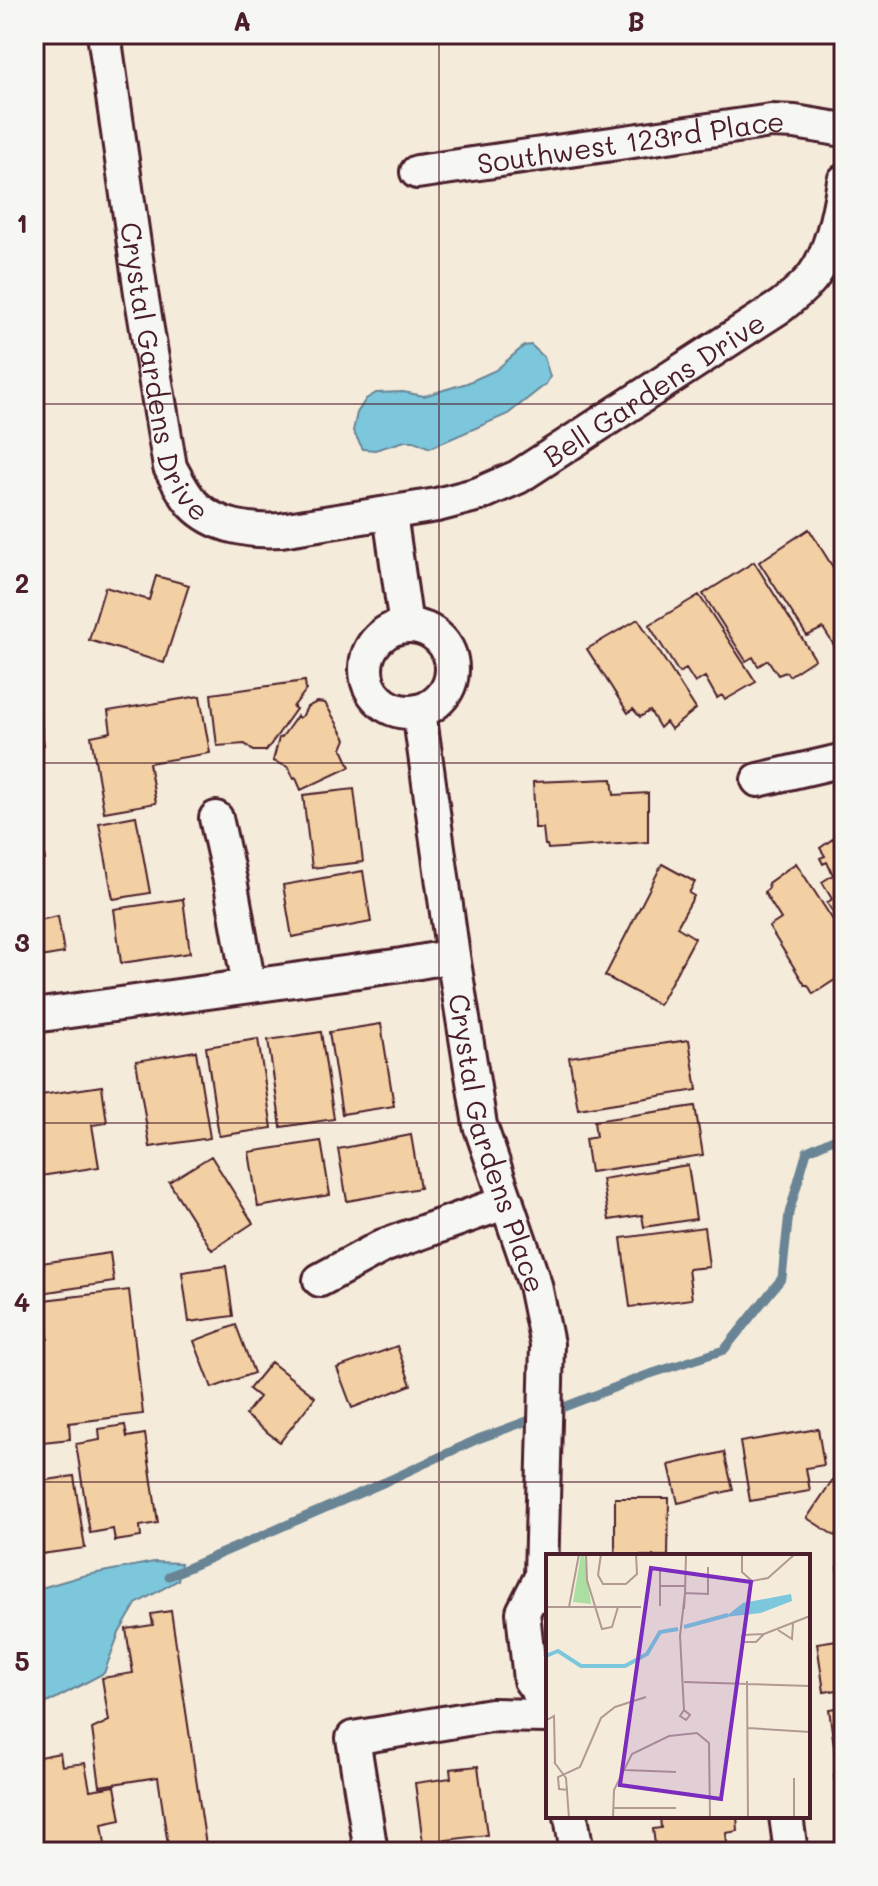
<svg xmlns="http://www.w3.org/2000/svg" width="878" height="1886" font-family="Mali,sans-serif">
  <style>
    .water { fill: #7cc7dc; stroke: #688495; stroke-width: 2 }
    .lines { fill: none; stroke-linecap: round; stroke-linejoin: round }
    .stream { stroke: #688495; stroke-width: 9 }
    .building { fill: #f2d0a3; stroke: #4a1f2b; stroke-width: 2 }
    .street-casing { stroke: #4a1f2b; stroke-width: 38 }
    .street { stroke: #f6f6f2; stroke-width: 32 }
    .grid { fill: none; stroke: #4a1f2b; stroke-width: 2; stroke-opacity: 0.55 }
    .labels { text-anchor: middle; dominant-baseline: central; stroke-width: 8; stroke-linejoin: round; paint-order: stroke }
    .street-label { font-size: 28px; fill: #4a1f2b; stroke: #f6f6f2 }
    .inset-river { fill: none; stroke: #7cc7dc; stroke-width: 4 }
    .inset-road { fill: none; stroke: #b19994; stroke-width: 2 }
    .view { fill: #7b2cbf; fill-opacity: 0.15; stroke: #7b2cbf; stroke-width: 4 }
    .inset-edge { fill: none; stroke: #4a1f2b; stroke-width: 4 }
    .neatline { fill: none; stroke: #4a1f2b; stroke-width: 3 }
    .grid-label { font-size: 26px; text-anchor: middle; font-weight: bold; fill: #4a1f2b }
  </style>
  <rect width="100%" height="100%" fill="#f5ebda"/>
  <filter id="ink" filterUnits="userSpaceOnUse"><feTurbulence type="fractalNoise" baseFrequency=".0125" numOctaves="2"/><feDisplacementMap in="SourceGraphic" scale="16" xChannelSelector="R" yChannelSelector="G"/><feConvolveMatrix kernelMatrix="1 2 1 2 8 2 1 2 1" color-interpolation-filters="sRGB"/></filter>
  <g filter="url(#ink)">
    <path class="water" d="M531,345l13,12 6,20 -4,7 -38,30 -78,34 -16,-7h-9l-30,9 -12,-1 -10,-18 4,-18 9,-14 10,-6 27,-1 21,4 43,-13 29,-13 28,-24z
      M154,1562l27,1 -3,17 -42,24 -17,29 -15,40 -59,31 -11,4v-118l48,-14z"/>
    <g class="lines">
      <path class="stream" d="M551,1412l96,-37 77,-25 58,-72 7,-65 18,-62 37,-17
        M169,1576l216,-94 93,-43 60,-22"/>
    </g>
    <path class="building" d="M809,529l35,56v66l-5,2 -16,-25 -16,8 -48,-74z
      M754,562l61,97 -26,17 -3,-4 -8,3 -10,-15 -10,6 -5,-9 -7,4 -43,-67z
      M156,576l33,9 -25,78 -75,-23 16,-53 44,13z
      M699,595l57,87 -31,18 -3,-5 -5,3 -12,-21 -10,6 -9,-14 -7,4 -30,-48z
      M638,619l58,90 -25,20 -5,-7 -6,6 -10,-17 -10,6 -7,-8 -5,4 -41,-64z
      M305,681l1,9 -13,17 3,2 -30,42h-13l-8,-7 -28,2 -6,-52z
      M200,696l10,57 -61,10 7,40 -52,9 -13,-76 20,-4 -3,-21z
      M317,702l8,1 21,36 -4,10 8,18 -49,23 -5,-12 -2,1 -6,-12 -15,-6 6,-23 3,-1 15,-21 2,2 4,-3 4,-8z
      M34,716h6l4,29 -10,1z
      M612,779l2,16 34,-2v49l-100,7 -1,-4h-2l-2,-17h-8l-2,-46z
      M354,789l9,73 -51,6 -9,-73z
      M34,794l11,66 -11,2z
      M136,816l14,77 -37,6 -14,-76z
      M844,831v98l-17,-26 5,-4 -10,-17 11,-7 -6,-13 -4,2 -3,-6 5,-2 -5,-8z
      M796,863l48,74v37l-31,20 -5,-9h-3l-36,-58 12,-8 -17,-27 5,-4 -1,-5z
      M662,864l33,18 -6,11 5,3 -17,31 18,11 -36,67 -54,-29z
      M363,871l8,51 -79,15 -9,-52z
      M34,890l5,30 19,-4 6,37 -30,5z
      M183,899l7,54 -69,10 -7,-54z
      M381,1024l13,82 -52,8 -13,-82z
      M321,1032l13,87 -53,8 -13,-87z
      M258,1039l14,89 -53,8 -13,-89z
      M689,1040l8,50 -119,19 -9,-52z
      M196,1051l14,87 -60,9 -14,-86z
      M102,1086l5,37 -15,2 7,42 -65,10v-81z
      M695,1106l8,49 -113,17 -5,-33 11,-2 -2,-16z
      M411,1135l9,53 -73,13 -9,-52z
      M321,1141l9,54 -72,12 -9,-55z
      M211,1156l42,67 -41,27 -43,-68z
      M688,1165l8,54 -52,8 -2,-12 -33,5 -7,-41z
      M704,1227l5,40 -21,2 4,30 -62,8 -9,-69z
      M110,1253l4,29 -80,12v-30z
      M226,1266l7,50 -44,6 -7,-50z
      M129,1290l14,124 -74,9 1,16 -36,4v-102l14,-2 -4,-39z
      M236,1325l18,48 -42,15 -18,-47z
      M397,1346l14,39 -59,23 -15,-40z
      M271,1362l44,35 -35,45 -35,-27 14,-18 -10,-8z
      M125,1425l2,12 18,-3 13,89 -18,3 1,11 -26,4 -2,-12 -23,4 -14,-89 24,-4 -1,-11z
      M818,1429l6,36 -18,3 4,23 -60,10 -10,-59z
      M724,1452l9,38 -55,13 -9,-38z
      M844,1463v61l-9,12 -28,-18z
      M74,1476l11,72 -51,7v-73z
      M615,1498h54l-1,58h-53z
      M844,1566v43l-7,-42z
      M171,1611l36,241h-38l-11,-75 -58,9 -8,-57 17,-8 -7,-43 31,-5 -7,-44 27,-4 -2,-11z
      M844,1639v50l-20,3 -7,-49z
      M844,1707v53l-8,1 -7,-52z
      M60,1753l2,13 23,-3 5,27 25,-4 6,34 -19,4 3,20 -23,4v4h-48v-94z
      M478,1766l9,69 -64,8 -8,-60 36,-5 -1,-9z
      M844,1774v35l-4,1 -6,-34z
      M660,1816h77l1,15 -12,2 2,19h-72l-3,-23 8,-1z
      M475,1845l1,7h-36l-1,-3z"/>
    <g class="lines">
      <defs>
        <g id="street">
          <path id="s1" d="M104,34l37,259 29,174c7,13 13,26 23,37 22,23 58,28 88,26l156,-25 42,-11 39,-17 263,-171c10,-8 20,-16 28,-25 22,-24 30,-69 35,-100"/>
          <path id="s2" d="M417,172l354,-51 24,1 49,8"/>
          <path d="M390,514l16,112"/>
          <circle cx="409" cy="669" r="43"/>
          <path id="s3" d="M419,711l34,245 27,169 55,160 12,59 -6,233 7,19"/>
          <path d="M758,780l86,-20"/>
          <path d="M216,818l15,67 18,101"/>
          <path d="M34,1016l368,-51 51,-9"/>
          <path d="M320,1280l63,-34 124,-44"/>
          <path d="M541,1577l-18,35 7,68 18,25"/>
          <path d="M571,1816l6,36"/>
          <path d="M786,1816l5,36"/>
          <path d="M371,1852l-18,-114 138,-23 57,1"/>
        </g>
      </defs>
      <use href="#street" class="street-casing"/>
      <use href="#street" class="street"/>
    </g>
  </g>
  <path class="grid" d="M439,34v1818M34,404h810M34,763h810M34,1123h810M34,1482h810"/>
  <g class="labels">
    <g class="street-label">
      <text stroke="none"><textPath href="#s2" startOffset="216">Southwest 123rd Place</textPath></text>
      <text stroke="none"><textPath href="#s1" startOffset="344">Crystal Gardens Drive</textPath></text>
      <text stroke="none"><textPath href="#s1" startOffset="982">Bell Gardens Drive</textPath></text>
      <text stroke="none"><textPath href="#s3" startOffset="440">Crystal Gardens Place</textPath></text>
    </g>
  </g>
  <g transform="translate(546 1554)">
    <rect width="264" height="264" fill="#f5ebda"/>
    <path d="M35,0h3l7,50 -18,-2z" fill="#abdfa1"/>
    <path d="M245,40l1,7 -31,12 -36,4 18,-14z" fill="#7cc7dc"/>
    <path class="inset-river" d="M138,73l44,-12M0,102l12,-5 23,15h44l22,-12 13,-22 18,-3"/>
    <path class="inset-road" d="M40,0l1,26 15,49 10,-2 6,-20M55,0l-3,21 5,9h23l11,-10 -1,-20M140,0l-1,39 23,1v-27M196,0v18l10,9 16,-3 27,-24M114,32h25M114,52v-39M0,53h95M23,53l10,-53M138,55l1,-16 -5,43 4,74 -4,6 6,4 4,-5 -6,-5M232,76l14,9 1,-16M196,81l22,-1 46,-18M196,81v7h14l8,-8M201,127l1,137M138,128l126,4M202,174l62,4M1,204v-38l7,-4 1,47M8,208l12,16 3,40M79,216l51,2M248,224v40M22,236l-9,-1 -1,-12 22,-10 21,-49 14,-11 31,-10M67,254h63M67,264l1,-28 18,-36 37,-18 28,-3 12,10 1,75"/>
    <path class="view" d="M105,14l100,14 -30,217 -101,-14z"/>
    <rect width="264" height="264" class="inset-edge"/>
  </g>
  <rect width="878" height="1886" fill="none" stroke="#f6f6f2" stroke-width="88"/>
  <rect x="44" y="44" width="790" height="1798" class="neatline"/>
  <g class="grid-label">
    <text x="242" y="31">A</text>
    <text x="636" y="31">B</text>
    <text x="22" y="233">1</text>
    <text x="22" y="593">2</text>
    <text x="22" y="952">3</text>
    <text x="22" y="1312">4</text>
    <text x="22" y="1671">5</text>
  </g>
</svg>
